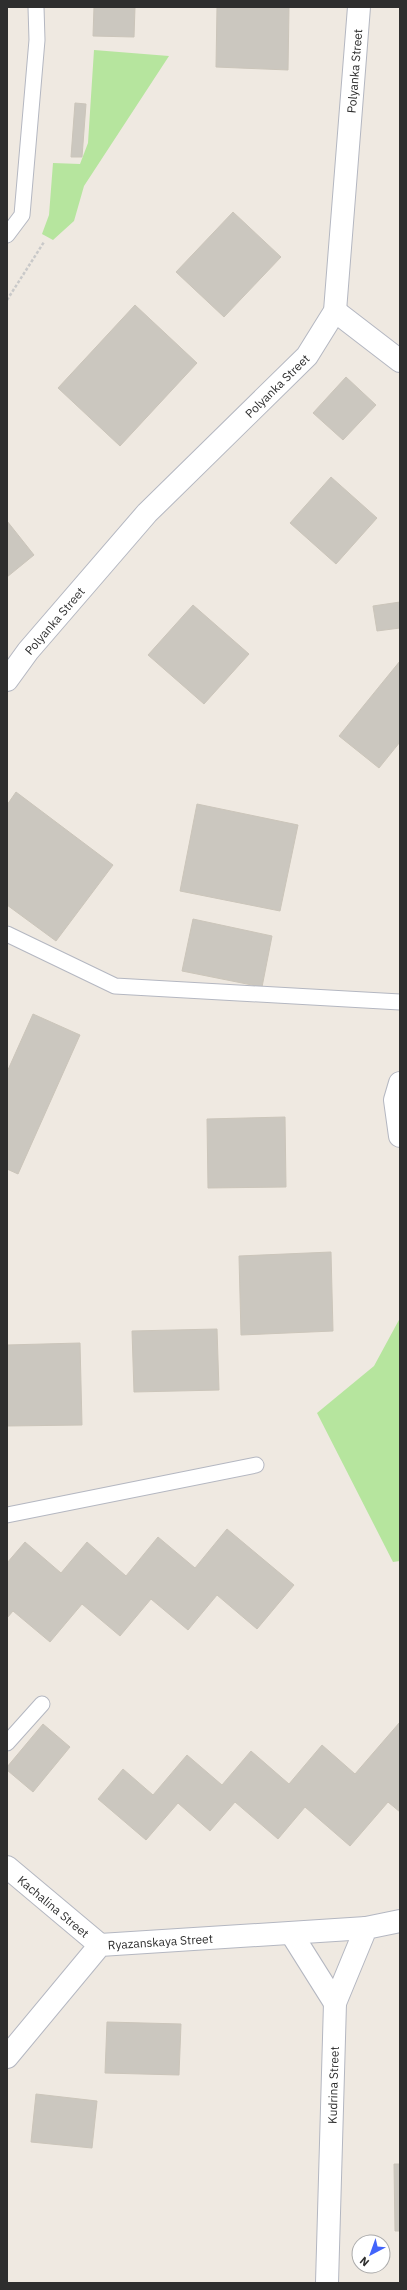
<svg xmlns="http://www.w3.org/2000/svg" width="407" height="2290" font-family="'IBM Plex Sans',sans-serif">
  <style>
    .green { fill: #b6e59e }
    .building { fill: #cbc7bf; stroke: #cbc5ba }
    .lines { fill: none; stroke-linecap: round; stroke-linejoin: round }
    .service-casing { stroke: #b4b7c1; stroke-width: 17 }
    .minor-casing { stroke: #b4b7c1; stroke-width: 24 }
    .path { stroke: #c9c9c9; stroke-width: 2.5; stroke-dasharray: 3 2; stroke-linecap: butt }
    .service { stroke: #fff; stroke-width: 15 }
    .minor { stroke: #fff; stroke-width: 22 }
    .labels { text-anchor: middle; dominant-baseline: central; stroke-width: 4; stroke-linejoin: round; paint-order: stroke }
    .street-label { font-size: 12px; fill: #2e2e2e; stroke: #fff }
  </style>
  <rect width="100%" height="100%" fill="#efe9e1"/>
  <path class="green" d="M94,50l75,6 -85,130 -10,35 -21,19 -11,-6 7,-19 4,-52 27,1 8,-21z
    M400,1318v243l-7,1 -76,-149 57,-47z"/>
  <path class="building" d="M94,7h41l-1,30 -41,-1z
    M217,7h72l-1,63 -72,-3z
    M75,103l11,1 -4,53h-11z
    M233,212l48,45 -57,60 -48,-45z
    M135,305l62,58 -77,83 -62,-58z
    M346,377l30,28 -33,35 -30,-27z
    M331,477l46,41 -41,46 -46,-41z
    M7,521l27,34 -27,22z
    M400,602v26l-23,3 -4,-25z
    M193,605l56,49 -45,50 -56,-49z
    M400,661v81l-21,26 -40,-32z
    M16,792l97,73 -57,76 -49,-36v-100z
    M197,804l101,21 -18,86 -100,-20z
    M193,919l79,17 -10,51 -80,-16z
    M33,1014l47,21 -62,139 -11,-5v-97z
    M285,1117l1,70 -78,1 -1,-69z
    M331,1252l2,79 -92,4 -2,-79z
    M217,1329l2,61 -85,2 -2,-61z
    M80,1343l2,82 -75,1v-81z
    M227,1529l67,56 -37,44 -40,-34 -29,35 -37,-31 -31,37 -38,-32 -32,38 -37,-31 -6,7v-55l18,-21 36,31 26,-31 39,34 32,-39 37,31z
    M400,1722v90l-12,-10 -38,44 -45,-39 -27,32 -43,-37 -25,29 -32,-28 -32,37 -48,-41 25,-30 30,26 34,-40 35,30 29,-34 38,33 33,-39 33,29z
    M43,1724l27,23 -37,45 -26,-22v-3z
    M107,2022l74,2 -2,51 -74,-2z
    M36,2094l61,7 -5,47 -61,-6z
    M394,2164h6v67h-5z"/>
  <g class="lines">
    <defs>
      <path id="service" d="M7,235l15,-20 15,-175 -1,-33
        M7,934l108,52 285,16
        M7,1515l249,-50
        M7,1743l35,-39"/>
      <g id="minor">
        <path d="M335,311l65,50"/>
        <path id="s1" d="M7,680l21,-29 119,-138 160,-157 28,-45 24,-304"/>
        <path d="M400,1083l-5,17 5,36"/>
        <path id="s2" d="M7,1867l93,78"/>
        <path d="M291,1933l44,70"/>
        <path id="s3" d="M7,2057l93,-112 266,-17"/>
        <path id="s4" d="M327,2283l8,-280 31,-75 34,-7"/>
      </g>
    </defs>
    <use href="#service" class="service-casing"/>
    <use href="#minor" class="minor-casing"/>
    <path class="path" d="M7,300l37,-58"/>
    <use href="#service" class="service"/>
    <use href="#minor" class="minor"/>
  </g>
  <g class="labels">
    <g class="street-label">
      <text stroke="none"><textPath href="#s1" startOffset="736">Polyanka Street</textPath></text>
      <text stroke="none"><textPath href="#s1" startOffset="400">Polyanka Street</textPath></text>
      <text stroke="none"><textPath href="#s1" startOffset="76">Polyanka Street</textPath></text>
      <text stroke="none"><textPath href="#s2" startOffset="61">Kachalina Street</textPath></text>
      <text stroke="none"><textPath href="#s3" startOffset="206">Ryazanskaya Street</textPath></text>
      <text stroke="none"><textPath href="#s4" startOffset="198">Kudrina Street</textPath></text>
    </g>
  </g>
  <rect width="407" height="2290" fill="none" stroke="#2e2e2e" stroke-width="16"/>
  <g transform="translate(371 2254) rotate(221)"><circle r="19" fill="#ffffff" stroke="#ababab"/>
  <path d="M0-3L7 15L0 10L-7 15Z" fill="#4264fb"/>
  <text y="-6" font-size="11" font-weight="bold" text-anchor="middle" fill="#2e2e2e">N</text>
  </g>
</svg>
